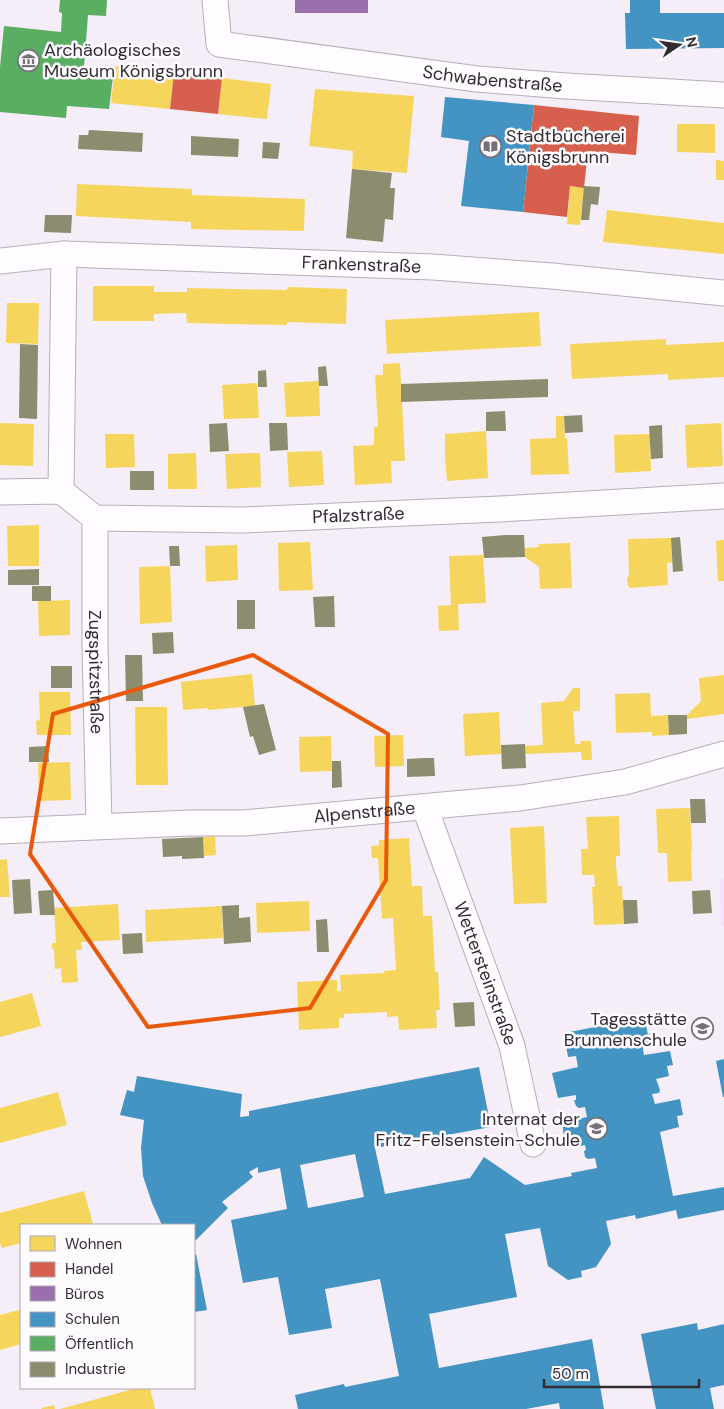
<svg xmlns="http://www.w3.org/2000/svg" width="724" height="1409" font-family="'DM Sans',sans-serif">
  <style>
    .green { fill: #f2e1f8 }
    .homes { fill: #f6d55c }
    .shops { fill: #d6604d }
    .offices { fill: #9970ab }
    .schools { fill: #4393c3; fill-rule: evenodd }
    .public { fill: #5aae61 }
    .industry { fill: #8c8c6e }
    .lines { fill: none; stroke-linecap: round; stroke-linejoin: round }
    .minor-casing { stroke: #b5afb7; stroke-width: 27 }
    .minor { stroke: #fefcfe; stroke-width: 25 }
    .marked { fill: none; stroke: #e8590c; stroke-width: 4; stroke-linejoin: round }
    .labels { text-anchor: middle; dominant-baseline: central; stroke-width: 5; stroke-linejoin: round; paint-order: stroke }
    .poi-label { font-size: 18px; fill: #322d33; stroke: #fdfbfe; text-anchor: start }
    .street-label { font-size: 18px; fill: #322d33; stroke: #fdfbfe }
  </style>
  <rect width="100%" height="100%" fill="#f5edf7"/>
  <path class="green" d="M724,879v48l-3,-2 -1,-45z"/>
  <path class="homes" d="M115,66l59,7 -4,36 -59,-6z
    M222,78l49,6 -4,35 -49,-5z
    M315,89l99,7 -7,77 -55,-4 1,-18 -44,-5z
    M677,124h38v29l-38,-1z
    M716,160l8,1v19h-8z
    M77,184l115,5v6l113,4 -1,32 -113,-2v-7l-115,-6z
    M570,186l14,2 -4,37 -13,-1z
    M607,210l117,13v31l-121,-12z
    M93,286h61v6h33v-4l100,2 1,-3 59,2 -1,35 -59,-2v3l-100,-2 -1,-10 -32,1v7h-61z
    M7,303h32l-1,41 -32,-1z
    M539,312l2,34 -154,8 -2,-34z
    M666,339v6l58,-3v35l-56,3v-6l-96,5 -2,-35z
    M400,363l5,98h-14l1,22 -37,2 -2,-39 21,-1v-18h4l-3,-52h8v-11z
    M319,381l1,35 -34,1 -2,-34z
    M257,383l2,35 -35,1 -2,-34z
    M556,416h8l1,22h2l2,36 -38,1 -1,-36 26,-1z
    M0,423l34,1 -1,42 -33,-1z
    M721,423l2,43 -36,2 -2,-43z
    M486,431l2,47 -41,3 -2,-24v-23z
    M105,434h29l1,33 -29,1z
    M650,434l1,37 -36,2 -1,-38z
    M322,451l2,34 -35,2 -2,-35z
    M196,453l1,36h-29v-35z
    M260,453l1,34 -34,2 -2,-35z
    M39,525v41h-31l-1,-40z
    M671,538l2,24 -6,1 1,22 -38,3 -2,-3 -1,-6 2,-4 -1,-36z
    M724,540v41h-6l-2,-40z
    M310,542l3,48 -34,1 -1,-48z
    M570,543l2,45 -32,1 -1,-22 -14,-10 -1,-9 15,-1 -1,-3z
    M237,545l1,35 -32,2 -1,-36z
    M483,555l3,48 -28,1 1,26 -20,1 -1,-25 13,-1 -2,-49z
    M170,566l2,56 -32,2 -1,-57z
    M70,600v35l-31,1 -1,-35z
    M252,674l3,32 -47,4v-2l-25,2 -2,-28z
    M724,675v39l-37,5v-4l14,-14 -2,-23z
    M573,688h7v23h-7l2,33h6l-1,-3h11l1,19h-10l-1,-8 -56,2v-8l18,-1 -2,-42 23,-2z
    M39,692h31l1,43h-34l-1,-14 4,-1z
    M650,693l1,23 17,-1 1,20 -17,1v-4l-36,1 -1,-39z
    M135,707h32l1,78h-32z
    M499,712l2,42 -36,2 -2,-42z
    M403,735l1,31 -29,1 -1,-31z
    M331,736l1,35 -32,1 -1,-35z
    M70,762l1,38 -32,1 -1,-38z
    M690,808l2,43h-1l1,30 -24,1 -1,-29h-9l-2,-44z
    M619,816l1,35v5h-4v10l2,20h4l2,38 -30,1 -2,-38h3l-1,-12h-12l-1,-26h7l-2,-32z
    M544,826l3,77 -33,1 -4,-76z
    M215,836l1,19 -12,1 -1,-19z
    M409,838l3,48h10l1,30h9l3,56h3l2,38h-4l1,18 -38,2 -1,-14 -11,1v-5l-43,2v4h-5v10l-40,2 -2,-48 40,-2v11h4l-1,-16 44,-2v-2l12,-1 -3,-52 -11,1 -4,-61h-6l-1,-12 8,-1v-5z
    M7,859l3,38h-10v-37z
    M309,901l1,30 -53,2 -1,-30z
    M118,904l2,36 -39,2 1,8h-6l2,32 -16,1 -1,-15 -6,1 -1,-20h-2v-6h4l-2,-35z
    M222,906l1,32 -77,4 -1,-32z
    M32,993l9,33 -41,11v-35z
    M58,1092l9,33 -67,18v-35z
    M84,1191l9,33 -72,1v18l-19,5 -2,-5v-30z
    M19,1310l1,5 1,-1v30l-21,6v-35z
    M137,1388h13l5,21h-95z
    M54,1405l1,4h-13l-1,-1z"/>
  <path class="shops" d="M174,73l48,5 -4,36 -48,-5z
    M534,105l105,11 -3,39 -48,-4 -4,37 -14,-2 -3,31 -44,-5z"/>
  <path class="offices" d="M295,0h73v13h-73z"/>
  <path class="schools" d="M630,0h30v13h64v35l-98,1 -1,-36h5z
    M445,97l89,8 -11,107 -62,-6 8,-65 -28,-4z
    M642,1018l3,2 3,15 2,-1 1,6 -2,2 -7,1 2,12 26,-4 3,14 -6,1 2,10 -13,3 4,11 -1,3 -7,1 3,10 25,-5 3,16 -6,1 2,11 -19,5 13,64 51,-9v23l-46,9 -2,-9 -40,9 -1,-4 -29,6 5,23 -15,23 -15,4 1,6 -14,3 -20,-14 -8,-38 -35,6 12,63 -88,17 10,54 153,-29 12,70h-44l-1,-6 -33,6h-228l-3,-14 49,-11 1,3 54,-11 -19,-97 -55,10 7,39 -43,7 -11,-58 -35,6 -12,-63 56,-11 -7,-41 -22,5v-6l-9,5 4,5 -31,25 6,6 -34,34v-17h-32l-10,-22 -9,-27 -2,-28 3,-28 -24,-5 7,-25 7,2 3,-16 105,18 -2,23 9,-1v-5l230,-44 12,60 -116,21 10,46 85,-16 14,-21 41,28 47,-9 -1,-3 26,-5 -2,-10 -7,1 -3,-2 -1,-6 2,-1 -1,-5 -13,3 -3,-11h-5l-2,-15 25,-5 -2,-10 -6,1 -3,-2 -2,-6h2v-5l-18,3 -6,-25 26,-6 -2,-11 -8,1 -4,-24zM355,1154l9,43 -56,11 -8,-43z
    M724,1059v38h-1l-7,-36z
    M196,1254l11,56 -13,2v-57z
    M697,1323l1,7 26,-6v61l-14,3 4,21h-58l-15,-75z"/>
  <path class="public" d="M60,0h47l-1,16 -18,-1 -4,52 30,2 -5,40 -42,-3 -1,12 -66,-6v-45l4,-41 57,6 1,-19 -3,-1z"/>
  <path class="industry" d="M89,130l54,3 -1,19 -64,-3 1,-14h9z
    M191,136l48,3 -1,18 -47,-2z
    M263,142l17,1 -2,16 -16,-1z
    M352,169l40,4 -2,15h5l-2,32 -8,-1 -2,23 -37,-4z
    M584,186l16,1 -2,18 -7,-1 -2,16h-8z
    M45,215h27l-1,18 -27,-1z
    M20,344l18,1 -1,74 -18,-1z
    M326,366l2,20h-9l-1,-19z
    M266,370l1,17h-9v-16z
    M548,379v18l-147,5v-18z
    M505,411l1,20h-20v-19z
    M582,415l1,17 -18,1 -1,-17z
    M227,423l2,28 -19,1 -1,-28z
    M269,423h18l1,27 -18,1z
    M662,425l1,33 -12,1 -2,-33z
    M130,471h24v19h-24z
    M505,535h19l1,22 -41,1 -2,-21z
    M680,537l3,34 -10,1 -2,-34z
    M169,546h10l1,20h-10z
    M39,569v16h-31v-15z
    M32,586h19v15h-19z
    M334,596l1,31h-20l-2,-30z
    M237,600h18v29h-18z
    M173,632l1,21 -21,1 -1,-21z
    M125,655h17l1,46h-17z
    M51,666h21v22h-21z
    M264,704l12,46 -17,5 -6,-19 -3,1 -7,-30z
    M668,715h19v19l-18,1z
    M525,744l1,24 -24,1 -1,-24z
    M48,746l1,16h-20v-15z
    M424,758h10l1,18 -28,1v-18z
    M332,761h9l1,26 -10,1z
    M690,799h15l1,24h-15z
    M203,837l1,21 -22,1v-3l-19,1 -1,-18z
    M30,879l2,34 -18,1 -2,-34z
    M53,890l2,25h-15l-2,-24z
    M710,890l2,23 -19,1 -1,-23z
    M623,900h14l1,23 -14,1z
    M239,905v13l11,-1 1,25 -27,2 -2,-38z
    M327,919l2,33h-12l-1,-32z
    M142,933l1,20 -20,1 -1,-20z
    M474,1002l1,24 -20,1 -2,-24z"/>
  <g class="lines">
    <defs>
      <g id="minor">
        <path id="s1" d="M215,0l4,44 258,35 89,7 158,9"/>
        <path id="s2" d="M0,261l64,-7 369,13 119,9 172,17"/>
        <path d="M61,491l3,-237"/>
        <path id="s3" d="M0,492l61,-1 34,27 147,2 258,-11 224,-13"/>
        <path id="s4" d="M95,518v127l4,181"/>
        <path id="s5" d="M425,808l87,238 21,98"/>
        <path id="s6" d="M0,831l190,-8h54l276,-25 105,-16 99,-28"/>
      </g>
    </defs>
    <use href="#minor" class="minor-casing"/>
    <use href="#minor" class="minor"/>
  </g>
  <path class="marked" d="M253,655l135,79 -2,146 -76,128 -162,19 -118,-173 23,-140z"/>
  <defs>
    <symbol id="museum-ring" viewBox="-11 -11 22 22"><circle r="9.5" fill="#fdfbfe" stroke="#767078" stroke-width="1.5"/><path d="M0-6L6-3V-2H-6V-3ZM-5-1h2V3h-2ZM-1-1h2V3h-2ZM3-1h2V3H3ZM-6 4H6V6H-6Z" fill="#767078"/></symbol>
    <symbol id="library-ring" viewBox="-11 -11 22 22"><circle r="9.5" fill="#fdfbfe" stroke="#767078" stroke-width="1.5"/><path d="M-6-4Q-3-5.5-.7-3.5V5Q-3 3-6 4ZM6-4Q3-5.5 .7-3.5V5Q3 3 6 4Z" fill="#767078"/></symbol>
    <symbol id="school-ring" viewBox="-11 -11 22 22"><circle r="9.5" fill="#fdfbfe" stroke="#767078" stroke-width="1.5"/><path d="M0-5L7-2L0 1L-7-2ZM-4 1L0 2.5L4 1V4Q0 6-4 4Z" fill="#767078"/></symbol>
  </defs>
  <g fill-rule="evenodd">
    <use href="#museum-ring" x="16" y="48" width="25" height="25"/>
    <use href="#library-ring" x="478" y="134" width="25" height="25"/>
    <use href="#school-ring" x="690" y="1016" width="25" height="25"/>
    <use href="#school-ring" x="584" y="1116" width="25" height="25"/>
  </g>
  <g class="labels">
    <g class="poi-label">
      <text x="44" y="50">Archäologisches<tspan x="44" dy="21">Museum Königsbrunn</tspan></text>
      <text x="506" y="136">Stadtbücherei<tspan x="506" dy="21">Königsbrunn</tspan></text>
      <text x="687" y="1019" text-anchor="end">Tagesstätte<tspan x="687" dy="21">Brunnenschule</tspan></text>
      <text x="580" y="1119" text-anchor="end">Internat der<tspan x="580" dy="21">Fritz-Felsenstein-Schule</tspan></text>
    </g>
    <g class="street-label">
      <text stroke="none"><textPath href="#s1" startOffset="320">Schwabenstraße</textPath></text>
      <text stroke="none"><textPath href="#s2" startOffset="362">Frankenstraße</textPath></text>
      <text stroke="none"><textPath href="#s3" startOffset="368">Pfalzstraße</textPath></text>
      <text stroke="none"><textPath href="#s4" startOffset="154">Zugspitzstraße</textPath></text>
      <text stroke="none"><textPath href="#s6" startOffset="365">Alpenstraße</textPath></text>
      <text stroke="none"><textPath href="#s5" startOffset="176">Wettersteinstraße</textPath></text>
    </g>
  </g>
  <rect x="20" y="1224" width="175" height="165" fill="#fdfbfe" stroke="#aca9ad"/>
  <rect x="30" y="1236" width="25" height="15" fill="#f6d55c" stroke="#aca9ad"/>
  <text x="65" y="1249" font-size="15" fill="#322d33">Wohnen</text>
  <rect x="30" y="1262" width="25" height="15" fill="#d6604d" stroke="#aca9ad"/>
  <text x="65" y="1274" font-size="15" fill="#322d33">Handel</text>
  <rect x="30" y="1286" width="25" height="15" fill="#9970ab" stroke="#aca9ad"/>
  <text x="65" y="1299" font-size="15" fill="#322d33">Büros</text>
  <rect x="30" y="1312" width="25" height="15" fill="#4393c3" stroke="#aca9ad"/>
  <text x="65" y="1324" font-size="15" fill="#322d33">Schulen</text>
  <rect x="30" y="1336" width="25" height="15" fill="#5aae61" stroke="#aca9ad"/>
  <text x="65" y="1349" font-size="15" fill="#322d33">Öffentlich</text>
  <rect x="30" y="1362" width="25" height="15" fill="#8c8c6e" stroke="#aca9ad"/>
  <text x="65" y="1374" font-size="15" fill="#322d33">Industrie</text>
  <g transform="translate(679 45) rotate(77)" stroke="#fdfbfe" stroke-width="4" paint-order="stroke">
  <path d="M0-4L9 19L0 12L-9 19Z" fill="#322d33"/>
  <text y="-8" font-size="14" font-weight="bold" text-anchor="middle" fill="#322d33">N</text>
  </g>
  <path d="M544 1379v8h155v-8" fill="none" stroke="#322d33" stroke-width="2.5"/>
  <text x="552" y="1379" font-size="15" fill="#322d33" stroke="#fdfbfe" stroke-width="4" paint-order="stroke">50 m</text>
</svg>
